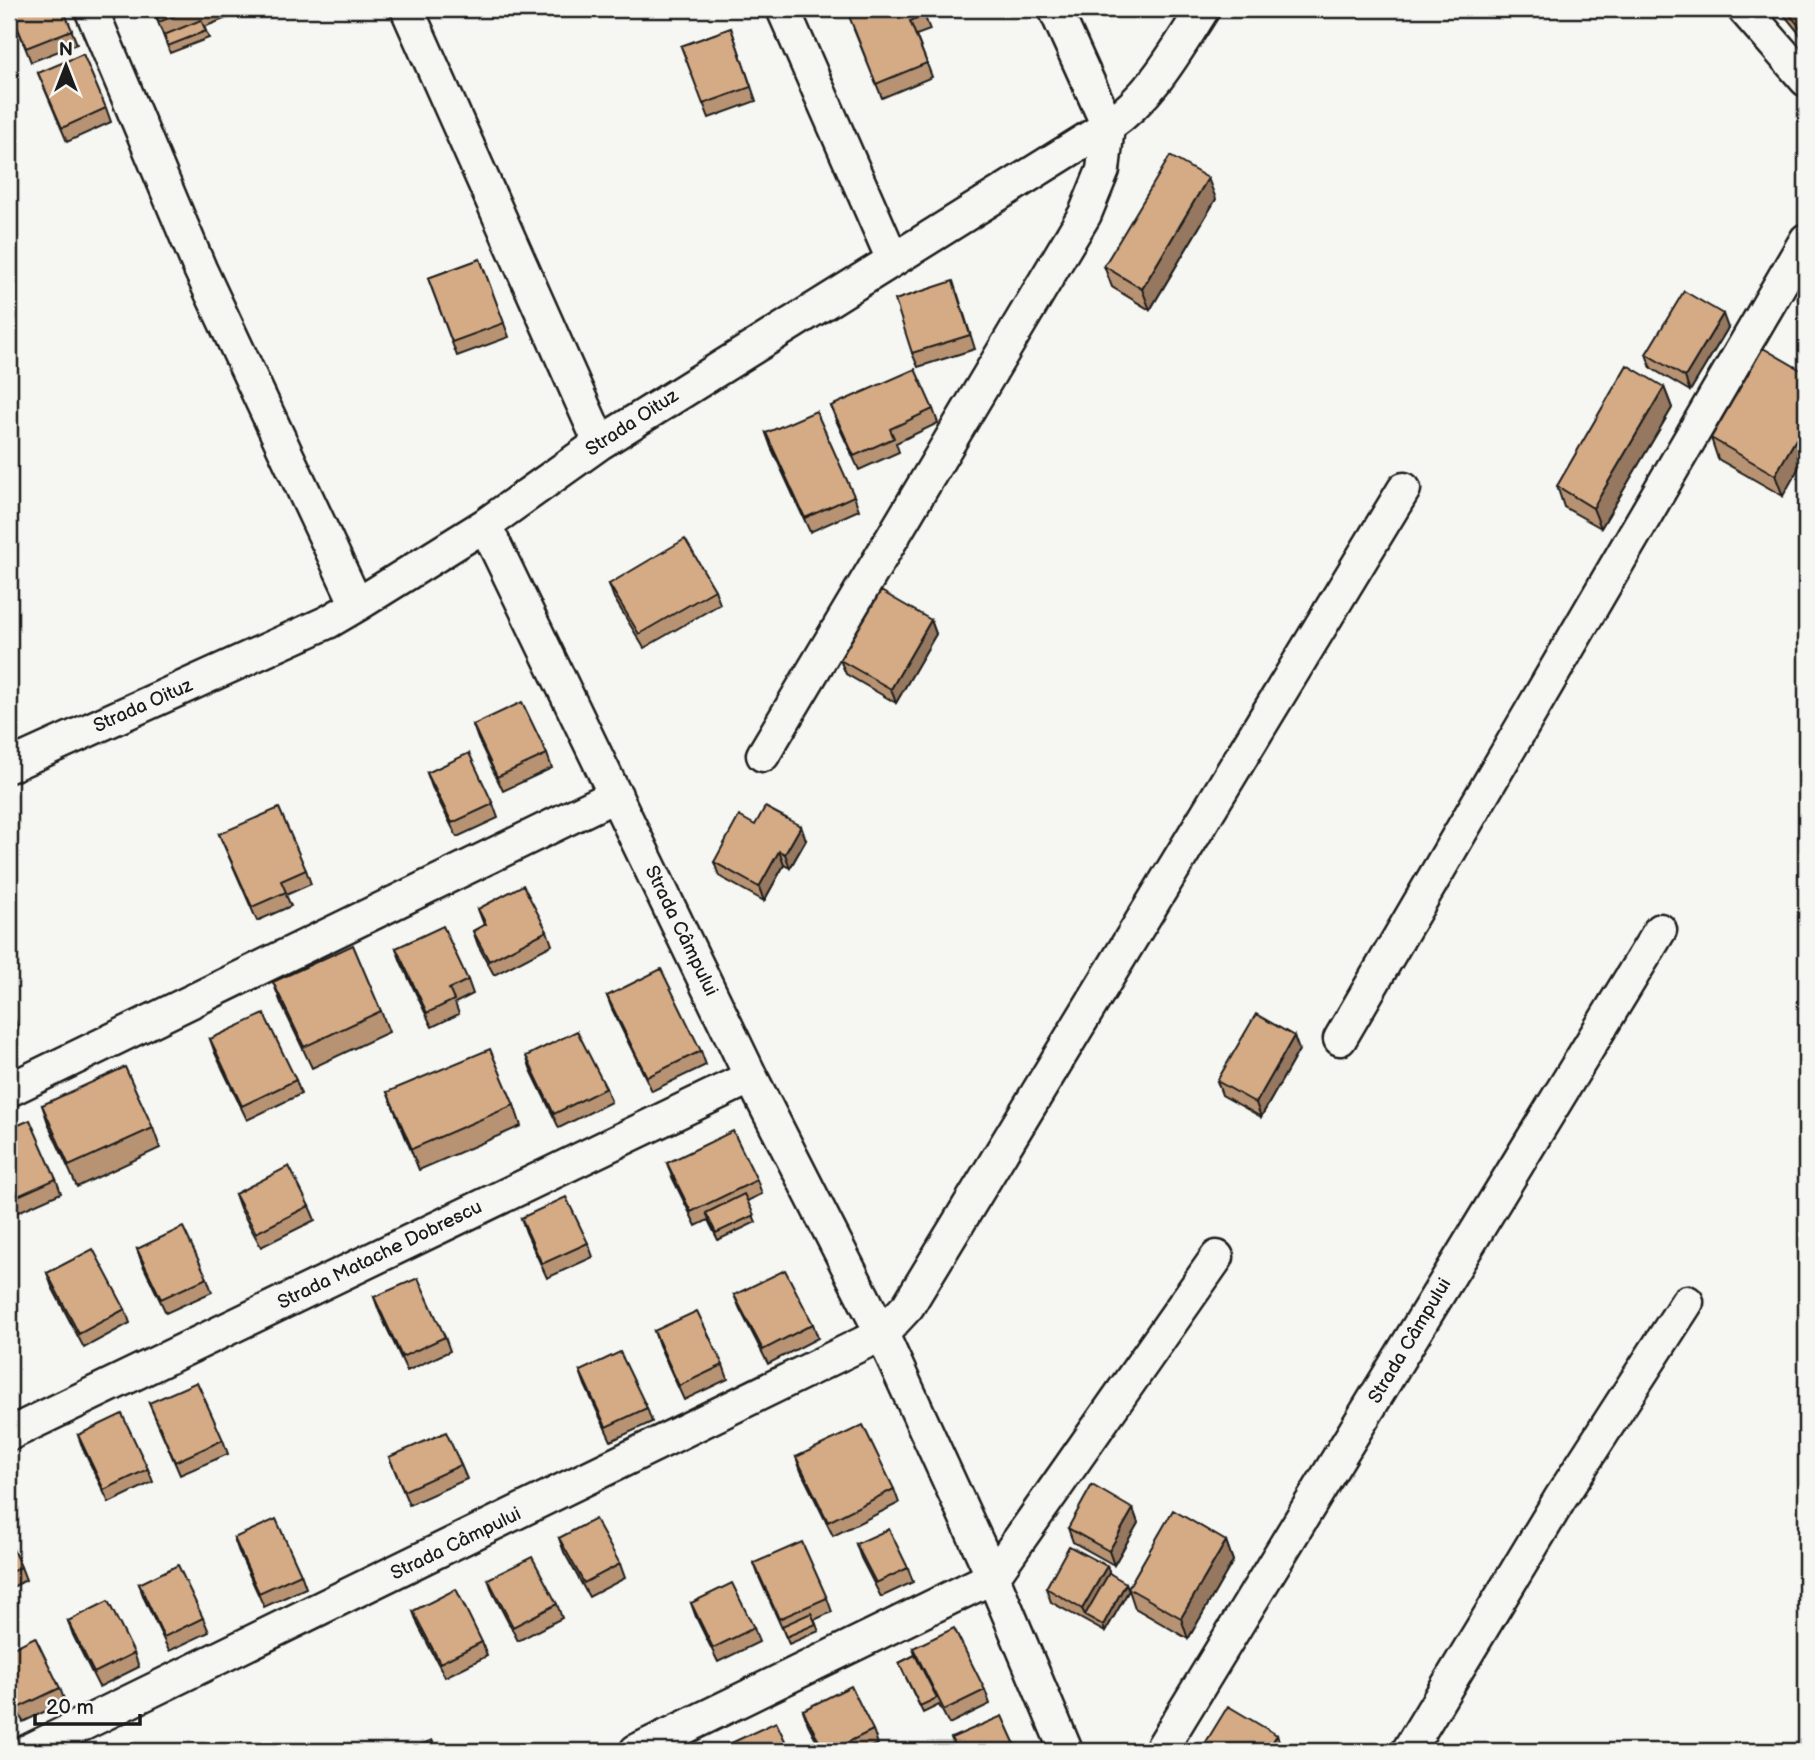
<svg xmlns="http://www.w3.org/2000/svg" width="1815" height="1760" font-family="'Balsamiq Sans',sans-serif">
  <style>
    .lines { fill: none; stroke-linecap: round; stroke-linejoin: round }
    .street-casing { stroke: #1c1c1c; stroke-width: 37 }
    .street { stroke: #f6f6f2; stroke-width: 32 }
    .wall { fill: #b79373; stroke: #1c1c1c; stroke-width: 2 }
    .shaded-wall { fill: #95785e; stroke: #1c1c1c; stroke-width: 2 }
    .building { fill: #d5ab86; stroke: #1c1c1c; stroke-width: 2 }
    .labels { text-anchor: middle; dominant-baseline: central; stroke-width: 7; stroke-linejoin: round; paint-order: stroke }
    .street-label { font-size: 19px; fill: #1c1c1c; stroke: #f6f6f2 }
  </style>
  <rect width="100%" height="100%" fill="#f6f6f2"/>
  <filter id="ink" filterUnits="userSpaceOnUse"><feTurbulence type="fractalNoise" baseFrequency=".0143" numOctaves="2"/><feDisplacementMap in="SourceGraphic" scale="14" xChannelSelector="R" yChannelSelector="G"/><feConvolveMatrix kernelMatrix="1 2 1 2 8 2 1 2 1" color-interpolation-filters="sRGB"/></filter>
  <g filter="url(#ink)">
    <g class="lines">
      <defs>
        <path id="street" d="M91,9l109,260 157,336
          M407,9l193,434
          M783,9l110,251
          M1744,9l62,71
          M485,525l266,552 131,257 111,243 73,174
          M763,755l322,-541 18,-44 5,-44 -53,-117
          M9,766l319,-144 29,-17 128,-80 115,-82 508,-317c44,-31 67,-73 95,-117
          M1340,1039l466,-799
          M9,1090l607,-295
          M9,1434l742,-357
          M28,1751l854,-417 26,-28 496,-817
          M636,1751l357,-174 224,-320
          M1160,1751l500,-821
          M1408,1751l152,-252 127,-197"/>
      </defs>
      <use href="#street" class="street-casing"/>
      <use href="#street" class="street"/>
    </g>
    <path class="wall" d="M10,9h53l14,35 -46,18z
      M153,9h96l-45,18 5,11 -39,15z
      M922,9l8,21 -14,5 16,42 -50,21 -28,-68z
      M1305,9h13l-3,5z
      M1780,9h26v33l-25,-31z
      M731,28l25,73 -47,17 -28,-72z
      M38,73l68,35 5,14 -44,20z
      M1216,199l-66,111 -38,-23 -8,-21z
      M480,259l29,78 -52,19 -29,-78z
      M1806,285v29l-3,-2 -5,-14z
      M958,295l17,54 -57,18 -6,-14z
      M1728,328l-38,63 -39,-23 -5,-14z
      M1763,348l20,148 -65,-37 -7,-21z
      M1664,387l8,21 -71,120 -37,-21 -7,-21z
      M831,406l102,3 5,14 -42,20 3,9 -40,18 -23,-50z
      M766,433l88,63 5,14 -49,22 -39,-85z
      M609,584l106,6 5,14 -76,44 -30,-50z
      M931,620l5,14 -40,69 -50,-29 -6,-14z
      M473,725l74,29 5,14 -49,23 -25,-52z
      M427,773l66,31 5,14 -41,19 -25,-50z
      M755,825l51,15 -16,28 -6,-3 -20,36 -45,-25 -5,-14z
      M219,834l87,36 5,14 -25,11 5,11 -34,15z
      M478,909l69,22 5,14 -58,30 -16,-30 -5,-14 11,-6z
      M9,911l8,22 -8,3z
      M396,948l72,32 5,14 -18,9 4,11 -27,13 -31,-65z
      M273,982l108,29 8,21 -77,36 -31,-65z
      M607,996l94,55 5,14 -54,26 -40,-82z
      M9,1003l9,25 -9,4z
      M210,1039l86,41 5,14 -54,26 -32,-67z
      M1299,1050l-38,67 -39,-22 -5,-14z
      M526,1056l80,32 5,14 -52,26 -28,-58z
      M387,1092l127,13 7,21 -102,44z
      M42,1105l111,23 7,20 -83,39 -28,-61z
      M9,1129l47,50 5,14 -52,23z
      M667,1163l90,17 5,14 -15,7 9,21 -38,18 -10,-20 -12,6 -24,-49z
      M235,1194l74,12 6,14 -54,27 -21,-39z
      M521,1218l67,25 5,14 -46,21 -21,-46z
      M137,1249l70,29 5,14 -46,21 -24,-50z
      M47,1273l78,36 5,14 -46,25 -32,-61z
      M734,1295l79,29 5,14 -50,26 -28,-55z
      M374,1297l71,40 5,14 -43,20 -28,-60z
      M654,1331l69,34 5,14 -44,21 -25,-55z
      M580,1371l67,37 5,14 -41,19 -26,-56z
      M149,1403l74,37 5,14 -48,21z
      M78,1435l70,34 5,13 -44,21 -26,-54z
      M389,1457l72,8 6,14 -58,26z
      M796,1457l98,32 5,14 -66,33 -32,-65z
      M1133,1509l5,14 -24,42 -41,-23 -5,-14z
      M234,1538l67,36 5,14 -42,19 -25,-55z
      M559,1538l61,26 5,14 -36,19 -25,-45z
      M9,1541l12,26 5,13 -17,9z
      M1226,1541l7,20 -45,78 -53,-31 -6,-18 -24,42 -54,-30 -5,-14 61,-22 2,7 19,14z
      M856,1544l52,24 5,14 -32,15 -20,-39z
      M754,1563l73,35 5,14 -18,8 5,11 -30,13 -30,-67z
      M488,1579l69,25 5,14 -44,23 -25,-48z
      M139,1584l64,34 6,14 -40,19 -25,-53z
      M691,1603l63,25 5,14 -41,20 -22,-45z
      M413,1611l69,31 5,14 -42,21 -27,-52z
      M68,1621l66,32 5,14 -40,20 -26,-52z
      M913,1648l72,42 5,14 -41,20 -10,-19 -16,8 -24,-50 16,-8z
      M9,1650l51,38 5,14 -42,20 -14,-28z
      M803,1710l70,20 5,14 -14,7h-42l-14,-27z"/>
    <path class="shaded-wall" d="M1312,9h6l-3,5z
      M1208,178l8,21 -66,111 -8,-21z
      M1723,314l5,14 -38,63 -5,-14z
      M1664,387l8,21 -71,120 -8,-20z
      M1806,422v33l-23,41 -8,-21z
      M931,620l5,14 -40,69 -5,-14z
      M801,826l5,14 -16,28 -5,-14z
      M779,851l5,14 -20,36 -5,-14z
      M1294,1036l5,14 -38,67 -5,-14z
      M1133,1509l5,14 -24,42 -5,-14z
      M1226,1541l7,20 -45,78 -7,-21z
      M1107,1566l5,14 -27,35 -3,-6z
      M1126,1583l3,7 -24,42 -2,-7z
      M1277,1735l5,14 -1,2h-14z"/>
    <path class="building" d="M10,9h53l9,21 -46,18z
      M154,9h37l-32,13z
      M866,9h56l3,7 -15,5 17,42 -51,21 -27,-68z
      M1785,9h21v25z
      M201,20l5,11 -38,15 -4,-11z
      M731,28l20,59 -48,17 -22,-58z
      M83,54l23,54 -44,20 -24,-55z
      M1170,156l38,22 -66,111 -38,-23z
      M480,259l24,64 -52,19 -24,-64z
      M953,281l17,54 -58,18 -17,-53z
      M1806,285v18l-8,-5z
      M1684,291l39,23 -38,63 -39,-23z
      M1763,348l43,25v49l-31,53 -64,-37z
      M1627,365l37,22 -71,121 -36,-22z
      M915,369l18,40 -43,20 4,9 -40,18 -23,-50z
      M816,411l38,85 -49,22 -39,-85z
      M685,539l30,51 -76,44 -30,-50z
      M881,591l50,29 -40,69 -51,-29z
      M522,702l25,52 -50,23 -24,-52z
      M469,753l24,51 -41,19 -25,-50z
      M765,807l36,19 -16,28 -6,-3 -20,36 -45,-25 25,-46 16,9z
      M279,808l27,62 -25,11 5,11 -34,15 -33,-73z
      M523,885l24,46 -58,30 -16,-30 13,-7 -8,-15z
      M443,926l25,54 -19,9 5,11 -27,13 -31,-65z
      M353,945l28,66 -77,36 -31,-65z
      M661,969l40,82 -54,26 -40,-81z
      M9,1003l4,11 -4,2z
      M264,1014l32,66 -54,26 -32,-67z
      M1256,1014l38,22 -38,67 -39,-22z
      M577,1031l29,57 -52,26 -28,-58z
      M490,1049l24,56 -102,44 -25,-57z
      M125,1067l28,61 -84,38 -27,-61z
      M30,1120l26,59 -47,21v-71z
      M733,1131l24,49 -66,32 -24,-49z
      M289,1166l20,40 -53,27 -21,-39z
      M744,1194l10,21 -38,18 -10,-20z
      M566,1197l22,46 -46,21 -21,-46z
      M183,1227l24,51 -46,21 -24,-50z
      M93,1249l32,60 -46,25 -32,-61z
      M785,1270l28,54 -50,26 -29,-55z
      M418,1278l27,59 -43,20 -28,-60z
      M697,1311l26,54 -44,21 -25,-55z
      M620,1352l27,56 -41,19 -26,-56z
      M197,1382l26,58 -48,22 -26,-59z
      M122,1414l26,55 -44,21 -26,-55z
      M863,1425l31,64 -66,33 -32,-65z
      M446,1432l15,33 -57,26 -15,-34z
      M1092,1485l41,24 -24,42 -41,-23z
      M1173,1510l53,31 -45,77 -53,-30z
      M276,1519l25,55 -42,19 -25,-55z
      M595,1519l25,45 -36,19 -25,-45z
      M889,1529l19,39 -32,15 -20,-39z
      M9,1541l12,26 -12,6z
      M802,1542l25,56 -48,21 -25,-56z
      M1069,1546l38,20 -25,43 -36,-21z
      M532,1557l25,47 -44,23 -25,-48z
      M178,1565l25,53 -39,19 -25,-53z
      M1109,1573l17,10 -23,42 -18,-10z
      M732,1583l22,45 -41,20 -22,-45z
      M456,1589l26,53 -42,21 -27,-52z
      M108,1601l26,52 -40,20 -26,-52z
      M811,1613l5,11 -30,13 -4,-11z
      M954,1628l31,62 -41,20 -31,-62z
      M35,1637l25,51 -42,20 -9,-18v-40z
      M915,1655l22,43 -17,8 -21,-43z
      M851,1686l22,44 -43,21h-6l-21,-41z
      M1228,1706l49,29 -10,16h-64l-2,-1z
      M1002,1716l16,35h-61l-6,-13z
      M776,1722l14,29h-60l-3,-6z
      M432,1740l5,11h-31z"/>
  </g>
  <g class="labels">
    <g class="street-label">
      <text transform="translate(632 423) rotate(-33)">Strada Oituz</text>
      <text transform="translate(143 706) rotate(-24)">Strada Oituz</text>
      <text transform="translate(681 931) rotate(64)">Strada Câmpului</text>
      <text transform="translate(380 1255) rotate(-26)">Strada Matache Dobrescu</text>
      <text transform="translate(1410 1341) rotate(-59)">Strada Câmpului</text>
      <text transform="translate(456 1544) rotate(-26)">Strada Câmpului</text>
    </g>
  </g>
  <rect width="1815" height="1760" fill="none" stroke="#f6f6f2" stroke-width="35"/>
  <rect x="18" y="18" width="1780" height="1725" fill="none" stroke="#1c1c1c" stroke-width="2.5" filter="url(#ink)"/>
  <g transform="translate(66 66)" stroke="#f6f6f2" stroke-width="5" paint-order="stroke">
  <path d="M0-5L12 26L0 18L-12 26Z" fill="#1c1c1c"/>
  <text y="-10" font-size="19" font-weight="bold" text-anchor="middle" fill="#1c1c1c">N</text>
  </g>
  <path d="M35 1714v10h105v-10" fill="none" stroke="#1c1c1c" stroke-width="3.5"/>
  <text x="46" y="1714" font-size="21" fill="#1c1c1c" stroke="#f6f6f2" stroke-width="5" paint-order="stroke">20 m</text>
</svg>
